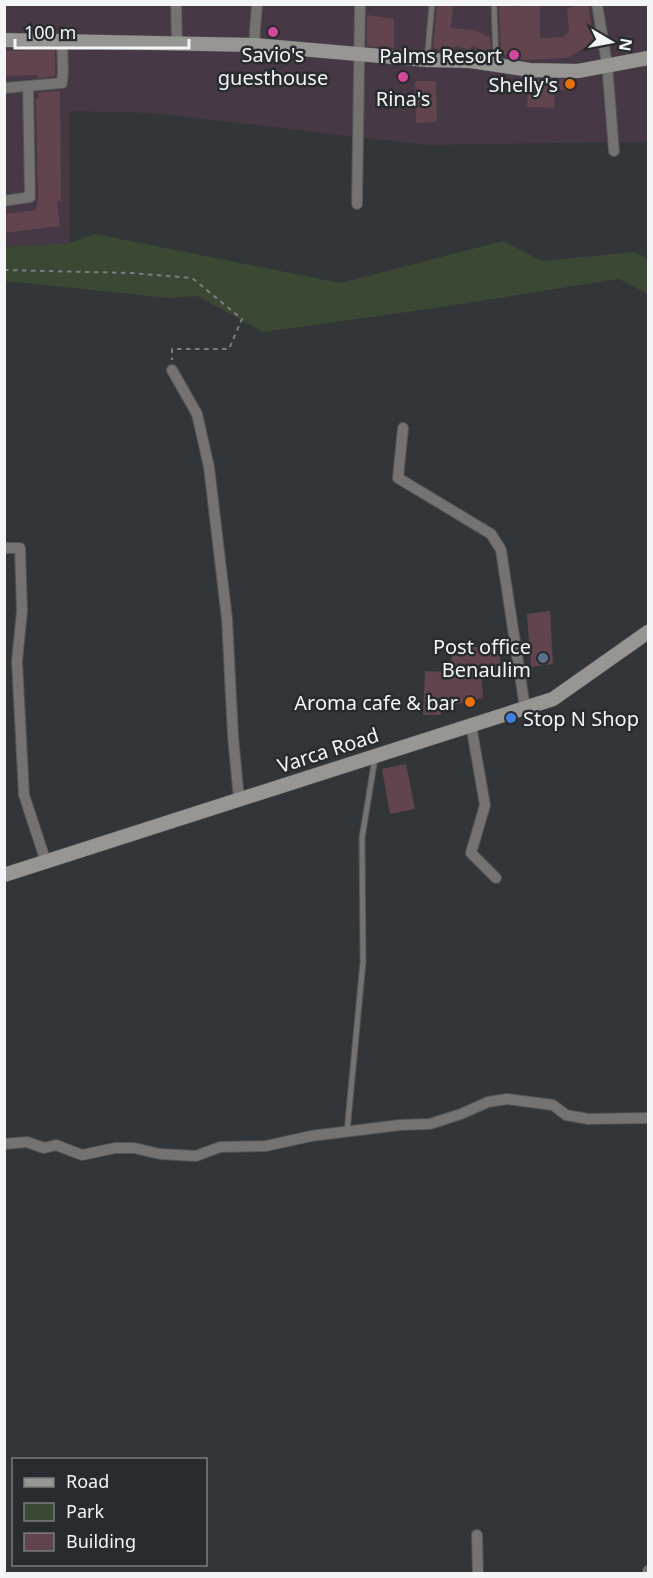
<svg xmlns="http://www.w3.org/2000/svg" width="653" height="1578" font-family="'Noto Sans',sans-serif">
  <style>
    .commercial { fill: #463845 }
    .green { fill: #3b4834 }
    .building { fill: #62444e }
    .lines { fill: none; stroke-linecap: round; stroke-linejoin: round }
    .lane-casing { stroke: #515557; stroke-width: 7 }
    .street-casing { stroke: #515557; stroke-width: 12 }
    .secondary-casing { stroke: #515557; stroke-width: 15 }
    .path { stroke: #7b7f81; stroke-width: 2; stroke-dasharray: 4.5 4.5; stroke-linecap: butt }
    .lane { stroke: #747371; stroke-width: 5 }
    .street { stroke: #747371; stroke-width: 10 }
    .secondary { stroke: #979693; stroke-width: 14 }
    .hotel-dot { fill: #d1479c; stroke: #282c2e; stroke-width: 2 }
    .food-dot { fill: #e8710a; stroke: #282c2e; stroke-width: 2 }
    .service-dot { fill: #5c6f8a; stroke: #282c2e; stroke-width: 2 }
    .shop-dot { fill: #3f7fe0; stroke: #282c2e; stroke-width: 2 }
    .labels { text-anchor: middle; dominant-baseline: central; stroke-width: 5; stroke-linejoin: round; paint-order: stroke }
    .poi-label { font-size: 20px; fill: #f3f5f7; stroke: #282c2e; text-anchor: end }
    .street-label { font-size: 20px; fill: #f3f5f7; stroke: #282c2e }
  </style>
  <rect width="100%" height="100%" fill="#323639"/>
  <path class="commercial" d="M5,5h643v136l-10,1 -212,3 -273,-32 -84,-2 1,132 -65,4z"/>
  <path class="green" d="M95,234l245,49 163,-42 39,20 92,-9 14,7v35l-29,-15 -184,29 -171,24 -67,-36 -28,2 -164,-17v-34l65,-4z"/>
  <path class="building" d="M437,4h16l-2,24 23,2 16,7 1,15 -19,-6 -3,4 -13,-4 -4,4 -9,-5 -4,5 -6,-2z
    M499,4h10l6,3 25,-3v34l23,-1 6,-5 -2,-24 21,-4 6,39 -27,15 -43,2 -23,-6z
    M367,15l27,4v29l-27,-2z
    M55,50v26l-17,2v-3l-34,1v-25z
    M529,79l42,1v11l-16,-2 -1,19 -27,-1z
    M415,81h21l1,41 -21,1z
    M60,91l1,110h-4l3,25 -56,7v-19l32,-4 2,-13 -2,-98h3l-1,-6z
    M550,611l3,53 -22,3 -4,-53z
    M451,646l49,2v20l-19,2 2,28 -42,10v7h-18l2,-44 27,1z
    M406,764l9,45 -25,5 -8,-45z"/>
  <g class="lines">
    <defs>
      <path id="lane" d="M494,4l2,59
        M427,60l5,-56
        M347,1132l16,-170 -1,-124 13,-80"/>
      <path id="street" d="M176,4l1,39
        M597,4l10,60 7,87
        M254,45l3,-41
        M4,88l58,-5 1,-12 -1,-30
        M4,201l26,-4 -2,-110
        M357,204l3,-200
        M172,370l25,44 12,53 18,152 6,117 6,63
        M403,428l-5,50 93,56 10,16 24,158
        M4,548h16l2,63 -5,50 7,134 22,67
        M471,725l14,80 -14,48 25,25
        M4,1144l23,-2 17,6 12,-3 26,10 33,-7h19l26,6 36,2 24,-9 46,-1 45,-10 89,-11 30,-1 31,-10 27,-12 19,-3 46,6 13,10 22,4 60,-1
        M477,1535l1,39
        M648,1574v-3"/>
      <path id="secondary" d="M4,40l250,5 173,15 43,1 60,9 48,1 70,-13
        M4,875l549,-176 95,-67"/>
    </defs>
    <use href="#lane" class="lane-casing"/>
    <use href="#street" class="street-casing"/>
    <use href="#secondary" class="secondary-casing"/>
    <path class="path" d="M4,270l127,3 61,5 50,41 -13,30h-57v11"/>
    <use href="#lane" class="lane"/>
    <use href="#street" class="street"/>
    <use href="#secondary" class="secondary"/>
  </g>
  <g class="hotel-dot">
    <circle cx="273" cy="32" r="6"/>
    <circle cx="514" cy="55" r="6"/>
    <circle cx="403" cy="77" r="6"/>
  </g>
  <g class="food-dot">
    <circle cx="570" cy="84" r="6"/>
    <circle cx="470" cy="702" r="6"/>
  </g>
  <circle class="service-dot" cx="543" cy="658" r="6"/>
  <circle class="shop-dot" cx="511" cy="718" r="6"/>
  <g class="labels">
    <g class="poi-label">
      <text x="273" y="54" text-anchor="middle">Savio's<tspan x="273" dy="23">guesthouse</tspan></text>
      <text x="502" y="55">Palms Resort</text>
      <text x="558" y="84">Shelly's</text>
      <text x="403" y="98" text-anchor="middle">Rina's</text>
      <text x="531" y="646">Post office<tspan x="531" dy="23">Benaulim</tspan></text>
      <text x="458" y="702">Aroma cafe &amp; bar</text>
      <text x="523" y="718" text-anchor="start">Stop N Shop</text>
    </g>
    <g class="street-label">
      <text transform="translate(328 750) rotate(-18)">Varca Road</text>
    </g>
  </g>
  <rect width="653" height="1578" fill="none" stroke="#f3f5f7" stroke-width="12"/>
  <rect x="12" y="1458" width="195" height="108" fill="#282c2e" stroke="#797c7e" stroke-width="1.5"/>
  <rect x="24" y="1478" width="30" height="9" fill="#979693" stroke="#797c7e" stroke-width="1.5"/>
  <text x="66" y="1488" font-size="18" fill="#f3f5f7">Road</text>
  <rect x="24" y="1503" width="30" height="18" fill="#3b4834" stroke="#797c7e" stroke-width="1.5"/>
  <text x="66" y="1518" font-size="18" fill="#f3f5f7">Park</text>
  <rect x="24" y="1533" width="30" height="18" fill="#62444e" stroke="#797c7e" stroke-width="1.5"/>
  <text x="66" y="1548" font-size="18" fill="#f3f5f7">Building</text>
  <g transform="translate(611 42) rotate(100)" stroke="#282c2e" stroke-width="4.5" paint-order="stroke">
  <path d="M0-4.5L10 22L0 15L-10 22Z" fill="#f3f5f7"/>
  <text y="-9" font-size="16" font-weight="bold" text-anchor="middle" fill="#f3f5f7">N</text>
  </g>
  <path d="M15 39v9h174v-9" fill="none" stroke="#f3f5f7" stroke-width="3"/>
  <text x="24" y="39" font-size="18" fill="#f3f5f7" stroke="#282c2e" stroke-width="4.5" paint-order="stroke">100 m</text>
</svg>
